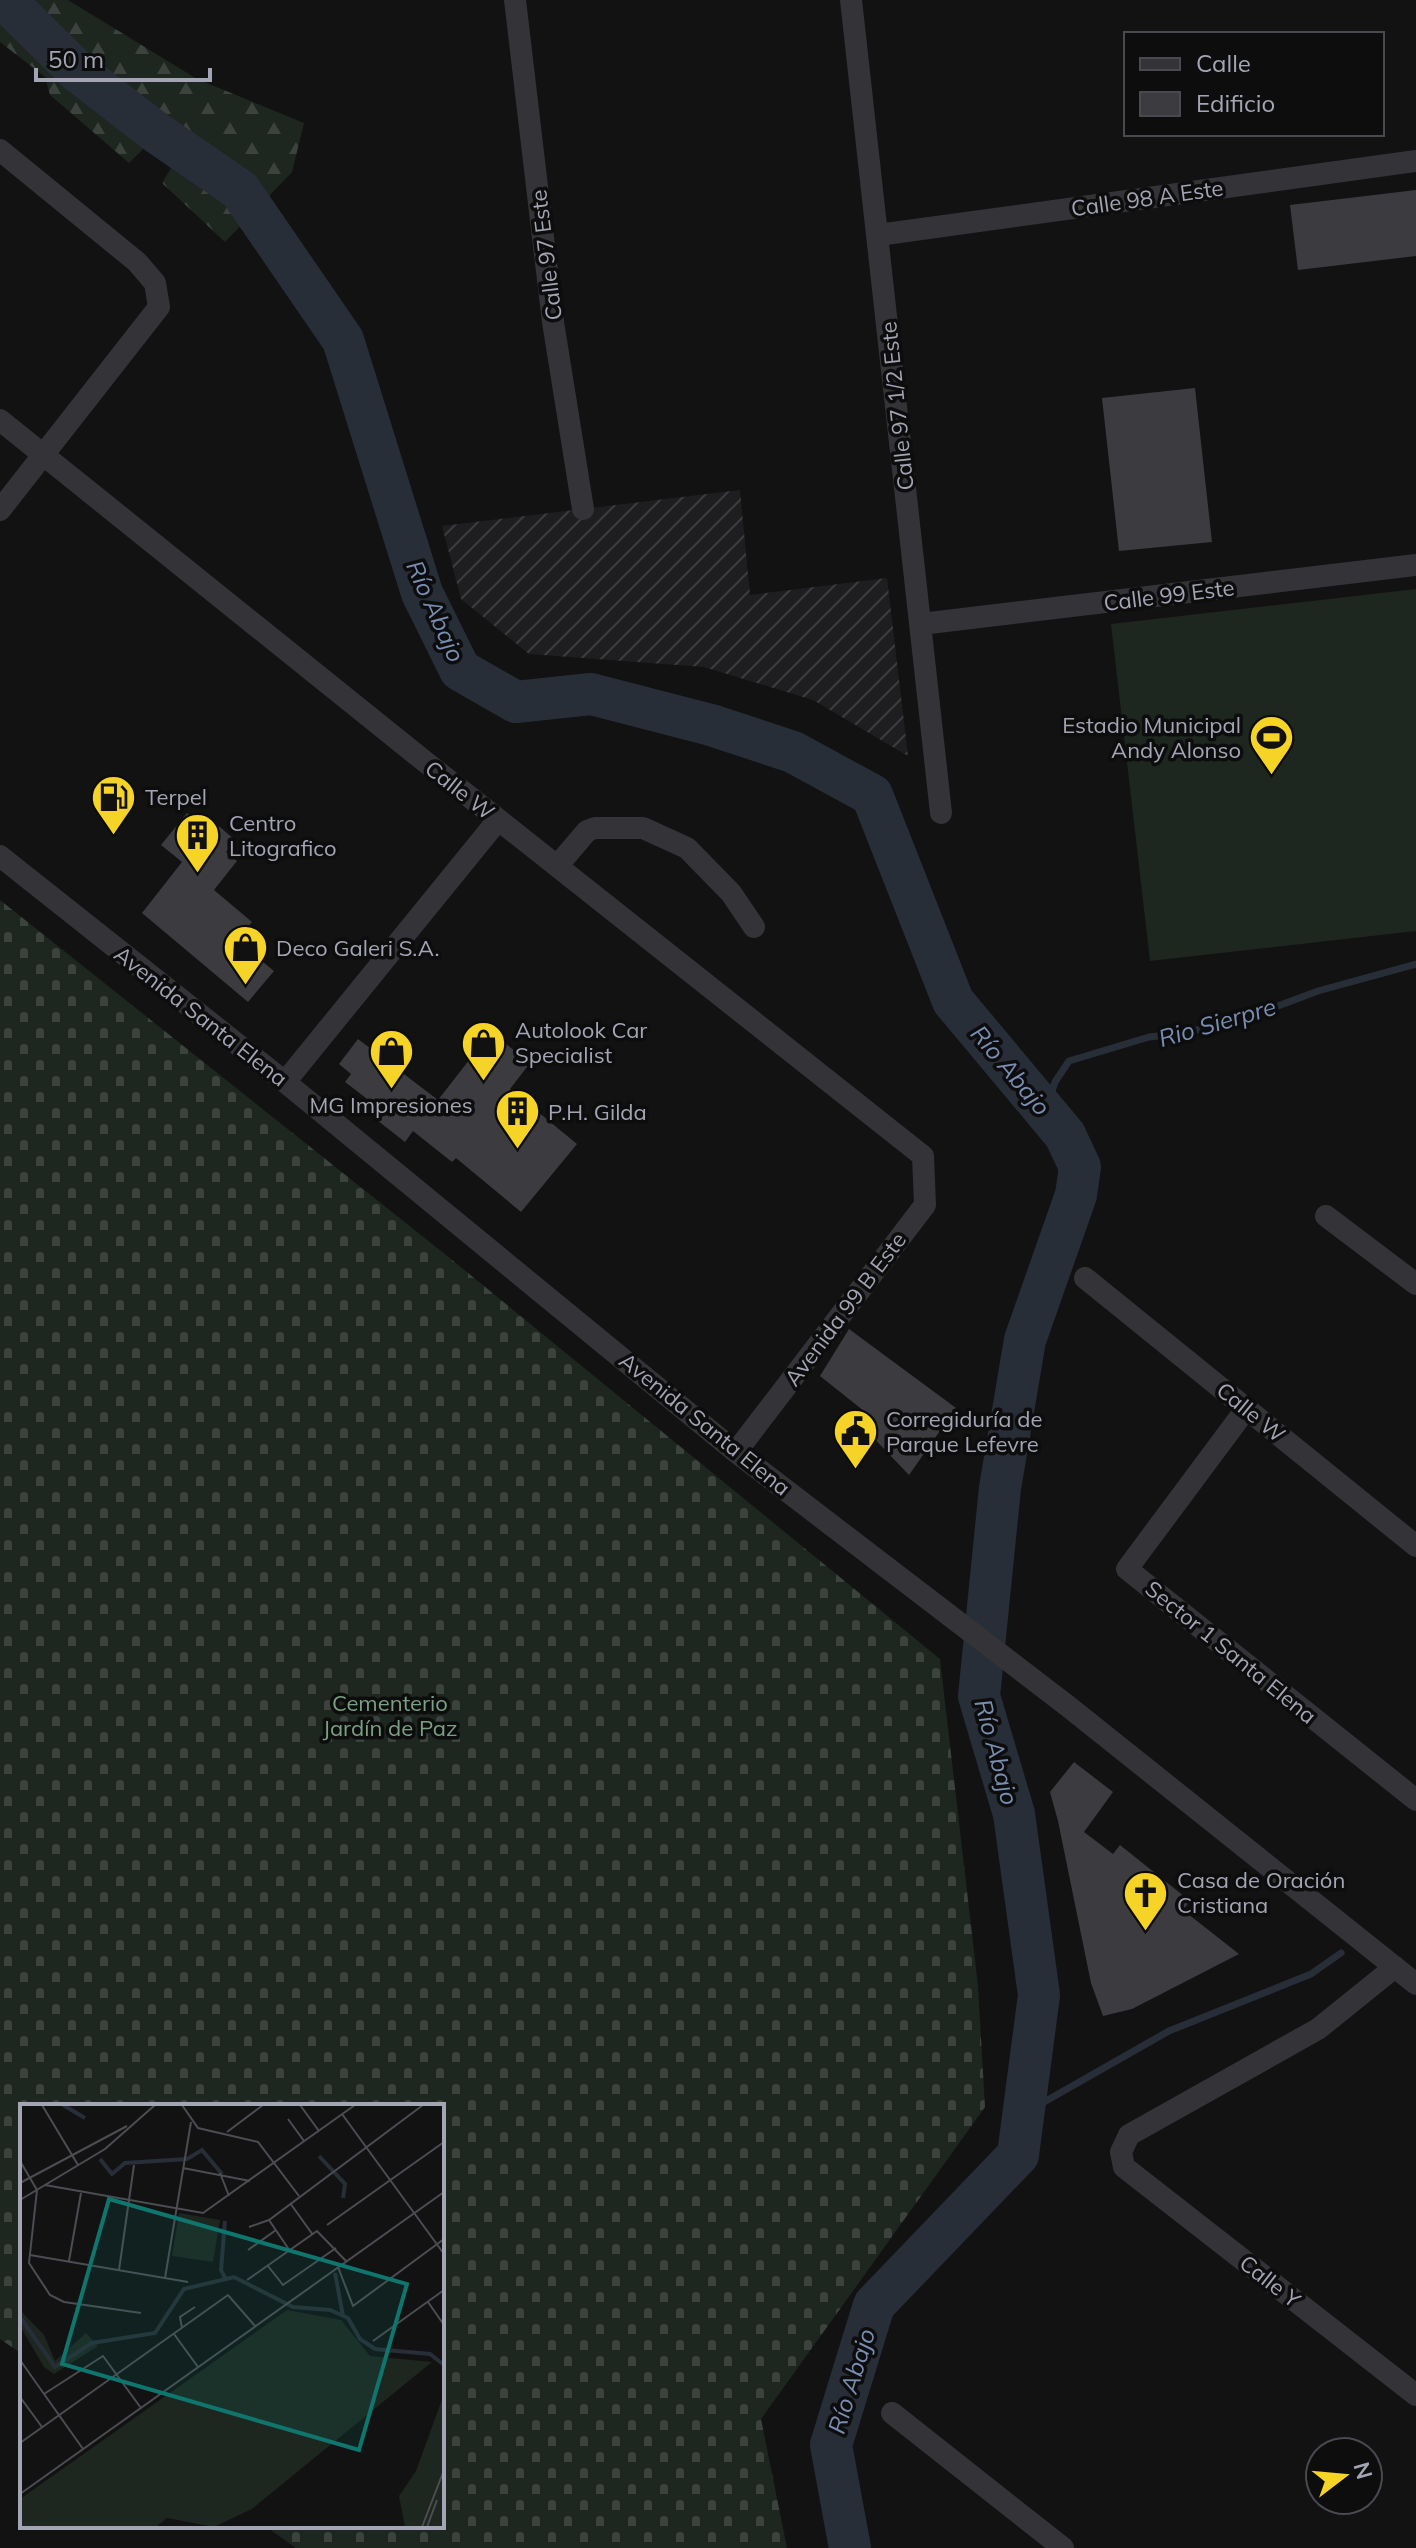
<svg xmlns="http://www.w3.org/2000/svg" width="1416" height="2548" font-family="Mulish,sans-serif">
  <style>
    .industrial { fill: url(#industrial-furrows) }
    .forest { fill: url(#forest-firs) }
    .cemetery { fill: url(#cemetery-stones) }
    .pitch { fill: #1e2620 }
    .lines { fill: none; stroke-linecap: round; stroke-linejoin: round }
    .stream { stroke: #282e37; stroke-width: 7 }
    .river { stroke: #282e37; stroke-width: 42 }
    .building { fill: #3c3c40 }
    .minor { stroke: #333338; stroke-width: 22 }
    .labels { text-anchor: middle; dominant-baseline: central; stroke-width: 7; stroke-linejoin: round; paint-order: stroke }
    .street-label { font-size: 22px; fill: #a3a5b4; stroke: #0d0d0e }
    .poi-label { font-size: 22px; fill: #a3a5b4; stroke: #0d0d0e; text-anchor: start }
    .park-label { font-size: 22px; fill: #79a082; stroke: #0d0d0e }
    .water-label { font-size: 24px; font-style: italic; fill: #788db1; stroke: #0d0d0e }
    .inset-river { fill: none; stroke: #282e37; stroke-width: 4 }
    .inset-road { fill: none; stroke: #4c4d53; stroke-width: 2 }
    .view { fill: #0f766e; fill-opacity: 0.15; stroke: #0f766e; stroke-width: 4 }
    .inset-edge { fill: none; stroke: #a3a5b4; stroke-width: 4 }
  </style>
  <defs>
    <pattern id="industrial-furrows" width="10" height="10" patternUnits="userSpaceOnUse" patternTransform="scale(2)"><rect width="10" height="10" fill="#1e1e20"/><path d="M-1 1l2-2M0 10L10 0M9 11l2-2" fill="none" stroke="#3c3c3e"/></pattern>
    <pattern id="forest-firs" width="22" height="20" patternUnits="userSpaceOnUse" patternTransform="scale(2)"><rect width="22" height="20" fill="#1e2620"/><path d="M5 1l3.5 6h-7zM16 11l3.5 6h-7z" fill="#3c423e"/></pattern>
    <pattern id="cemetery-stones" width="16" height="16" patternUnits="userSpaceOnUse" patternTransform="scale(2)"><rect width="16" height="16" fill="#1e2620"/><path d="M2 7V4a2 2 0 0 1 4 0v3zM10 15v-3a2 2 0 0 1 4 0v3z" fill="#3c423e"/></pattern>
  </defs>
  <rect width="100%" height="100%" fill="#121213"/>
  <path class="industrial" d="M740,490l10,105 137,-17 21,178 -95,-56 -109,-33 -175,-13 -68,-55 -19,-73z"/>
  <path class="forest" d="M0,0h68l129,79 107,44 -12,49 -67,70 -63,-59 15,-25 -26,-17 -22,22 -79,-68 -5,-18 -45,-35z"/>
  <path class="cemetery" d="M0,900l446,355 494,404 38,327 7,121 -224,312 26,129h-491l-31,-22h177v-420h-420v248l-22,-15z"/>
  <path class="pitch" d="M1416,589v342l-266,30 -39,-337z"/>
  <g class="lines">
    <path class="stream" d="M1045,1111l10,-29 14,-21 80,-24 36,-4 69,-18 64,-24 98,-27
      M1023,2114l146,-83 142,-57 30,-21"/>
    <path class="river" d="M5,0l73,72 79,61 83,57 103,150 79,253 38,77 56,32 75,-8 120,31 82,27 79,43 81,206 112,134 15,32 -4,28 -51,145 -25,148 -21,208 35,118 25,181 -21,160 -144,150 -43,140 19,103"/>
  </g>
  <path class="building" d="M1416,190v66l-118,14 -8,-65z
    M1195,388l17,154 -93,9 -17,-153z
    M187,813l21,17 6,-8 21,18 -9,12 11,9 -23,29 38,32 -15,19 37,30 -26,31 -106,-89 40,-51 -21,-17z
    M491,1032l39,31 -20,26 67,55 -56,68 -65,-54 -4,4 -39,-31 -8,11 -32,-25 6,-9 -34,-26 6,-8 -12,-10 19,-25 80,61z
    M849,1329l107,79 -47,67 -43,-45 8,-11 -54,-43z
    M1074,1762l39,30 -29,40 29,22 7,-9 70,56 -7,9 56,44 -107,55 -29,7 -12,-33 -33,-162 -8,-29z"/>
  <g class="lines">
    <path class="minor" d="M515,0l38,322 30,187
      M851,0l90,813
      M0,150l137,112 18,21 4,24 -159,203
      M878,235l538,-74
      M0,420l423,340 500,396 2,49 -189,247
      M921,624l495,-59
      M0,856l285,226 451,370 333,255 347,277
      M558,865l29,-34 8,-3h48l44,20 44,45 23,34
      M285,1082l213,-262
      M1326,1216l90,68
      M1085,1278l331,268
      M1246,1409l-119,160 289,231
      M1395,1967l-77,62 -189,106 -8,17 3,15 292,228
      M892,2413l171,135"/>
  </g>
  <defs>
    <symbol id="stadium-pin" viewBox="-11 -11 22 30"><path d="M0 17L-7.5 6A9.5 9.5 0 1 1 7.5 6Z" fill="#f6d327" stroke="#0d0d0e"/><path d="M0-5a6.5 5 0 1 0 0 10a6.5 5 0 1 0 0-10ZM-3.5-1.8h7v3.6h-7Z" fill="#111"/></symbol>
    <symbol id="fuel-pin" viewBox="-11 -11 22 30"><path d="M0 17L-7.5 6A9.5 9.5 0 1 1 7.5 6Z" fill="#f6d327" stroke="#0d0d0e"/><path d="M-5.5-6h7V0h2V4h1.3V-2.5L3-4.5l.8-.8L6-3V5H2.5V1h-1V6h-7ZM-4.2-4.7v3.2H.2V-4.7Z" fill="#111"/></symbol>
    <symbol id="building-pin" viewBox="-11 -11 22 30"><path d="M0 17L-7.5 6A9.5 9.5 0 1 1 7.5 6Z" fill="#f6d327" stroke="#0d0d0e"/><path d="M-4-6H4V6H1V3H-1V6H-4ZM-2.5-4.3h1.7v1.8h-1.7ZM.8-4.3h1.7v1.8H.8ZM-2.5-1h1.7V.8h-1.7ZM.8-1h1.7V.8H.8Z" fill="#111"/></symbol>
    <symbol id="shop-pin" viewBox="-11 -11 22 30"><path d="M0 17L-7.5 6A9.5 9.5 0 1 1 7.5 6Z" fill="#f6d327" stroke="#0d0d0e"/><path d="M-5-2.5h2.3a2.7 3.5 0 0 1 5.4 0H5L5.5 6h-11ZM-1.5-2.5h3a1.5 2.3 0 0 0-3 0Z" fill="#111"/></symbol>
    <symbol id="civic-pin" viewBox="-11 -11 22 30"><path d="M0 17L-7.5 6A9.5 9.5 0 1 1 7.5 6Z" fill="#f6d327" stroke="#0d0d0e"/><path d="M-.6-6.5H3V-4.5H.6V-3L4-1V1h2V6H-6V1h2V-1L-.6-3ZM-1.2 2.5V6h2.4V2.5Z" fill="#111"/></symbol>
    <symbol id="church-pin" viewBox="-11 -11 22 30"><path d="M0 17L-7.5 6A9.5 9.5 0 1 1 7.5 6Z" fill="#f6d327" stroke="#0d0d0e"/><path d="M-1.2-6h2.4v3.5h3.3v2.4h-3.3V6h-2.4V-.1h-3.3v-2.4h3.3Z" fill="#111"/></symbol>
  </defs>
  <g fill-rule="evenodd">
    <use href="#stadium-pin" x="1246" y="712" width="51" height="69"/>
    <use href="#fuel-pin" x="88" y="772" width="51" height="69"/>
    <use href="#building-pin" x="172" y="810" width="51" height="69"/>
    <use href="#shop-pin" x="220" y="922" width="51" height="69"/>
    <use href="#shop-pin" x="458" y="1018" width="51" height="69"/>
    <use href="#shop-pin" x="366" y="1026" width="51" height="69"/>
    <use href="#building-pin" x="492" y="1086" width="51" height="69"/>
    <use href="#civic-pin" x="830" y="1406" width="51" height="69"/>
    <use href="#church-pin" x="1120" y="1868" width="51" height="69"/>
  </g>
  <g class="labels">
    <g class="street-label">
      <text transform="translate(1147 198) rotate(-8)">Calle 98 A Este</text>
      <text transform="translate(546 255) rotate(-97)">Calle 97 Este</text>
      <text transform="translate(897 406) rotate(-96)">Calle 97 1/2 Este</text>
      <text transform="translate(1169 595) rotate(-7)">Calle 99 Este</text>
      <text transform="translate(460 790) rotate(38)">Calle W</text>
      <text transform="translate(201 1016) rotate(38)">Avenida Santa Elena</text>
      <text transform="translate(845 1309) rotate(-53)">Avenida 99 B Este</text>
      <text transform="translate(1251 1412) rotate(39)">Calle W</text>
      <text transform="translate(705 1424) rotate(39)">Avenida Santa Elena</text>
      <text transform="translate(1231 1652) rotate(39)">Sector 1 Santa Elena</text>
      <text transform="translate(1270 2281) rotate(38)">Calle Y</text>
    </g>
    <g class="poi-label">
      <text x="1241" y="725" text-anchor="end">Estadio Municipal<tspan x="1241" dy="25">Andy Alonso</tspan></text>
      <text x="145" y="797">Terpel</text>
      <text x="229" y="823">Centro<tspan x="229" dy="25">Litografico</tspan></text>
      <text x="276" y="948">Deco Galeri S.A.</text>
      <text x="515" y="1030">Autolook Car<tspan x="515" dy="25">Specialist</tspan></text>
      <text x="391" y="1105" text-anchor="middle">MG Impresiones</text>
      <text x="548" y="1112">P.H. Gilda</text>
      <text x="886" y="1419">Corregiduría de<tspan x="886" dy="25">Parque Lefevre</tspan></text>
      <text x="1177" y="1880">Casa de Oración<tspan x="1177" dy="25">Cristiana</tspan></text>
    </g>
    <g class="park-label">
      <text x="390" y="1703">Cementerio<tspan x="390" dy="25">Jardín de Paz</tspan></text>
    </g>
    <g class="water-label">
      <text transform="translate(436 611) rotate(66)">Río Abajo</text>
      <text transform="translate(1217 1022) rotate(-16)">Rio Sierpre</text>
      <text transform="translate(1011 1070) rotate(50)">Río Abajo</text>
      <text transform="translate(997 1752) rotate(75)">Río Abajo</text>
      <text transform="translate(851 2381) rotate(-73)">Río Abajo</text>
    </g>
  </g>
  <g transform="translate(20 2104)">
    <rect width="424" height="424" fill="#121213"/>
    <path d="M0,206l24,25 11,26 31,-28 12,13 -44,28 -10,-7 -24,-41z" fill="#1e2620"/>
    <path d="M267,206l54,10 29,36 62,6 -180,147 -38,18 -47,-9 -11,9h-136v-28z" fill="#1e2620"/>
    <path d="M424,290v133h-39l-6,-31 17,-25z" fill="#1e2620"/>
    <path d="M159,109l41,7 -7,42 -41,-6z" fill="#1e2620"/>
    <path class="inset-river" d="M43,1l22,13M299,52l26,28 -2,14M80,55l12,15 13,-11 62,-4 15,-9 20,24M205,117l-4,49 5,10M315,169l8,43M0,213l35,50 37,-24 63,-10 29,-44 50,-12 59,30 37,3 18,8 12,21 15,10 55,5 14,11"/>
    <path class="inset-road" d="M22,1l36,60M162,1l16,23 60,14 41,54M280,1l19,26M322,10l102,140M268,15l16,22M207,28l36,-27M0,57l17,29 -8,73 21,32 14,7 77,11M163,64l67,13M200,69l9,23M0,79l107,-57M25,81l158,28 152,-108M0,96l85,-51 50,-44M270,99l23,32M249,116l21,31M307,121l117,-83M229,123l20,-7 154,-115M228,146l28,-20M10,151l158,27M49,157l12,-68M248,162l15,19 53,-37M318,163l15,39 91,-67M99,166l15,-105M145,174l26,-156M227,176l70,-49 29,30M408,198l16,23M162,224l-2,-11 15,-10M154,230l24,33M353,237l71,-51M0,256l63,89M24,290l59,-38 38,52M0,293l22,30M0,339l208,-148 28,32M0,390l424,-302M402,423l22,-57M407,423l10,-27"/>
    <path class="view" d="M89,95l298,85 -48,166 -297,-86z"/>
    <rect width="424" height="424" class="inset-edge"/>
  </g>
  <rect x="1124" y="32" width="260" height="104" fill="#0d0d0e" stroke="#494a50" stroke-width="2"/>
  <rect x="1140" y="58" width="40" height="12" fill="#333338" stroke="#494a50" stroke-width="2"/>
  <text x="1196" y="72" font-size="24" fill="#a3a5b4">Calle</text>
  <rect x="1140" y="92" width="40" height="24" fill="#3c3c40" stroke="#494a50" stroke-width="2"/>
  <text x="1196" y="112" font-size="24" fill="#a3a5b4">Edificio</text>
  <g transform="translate(1344 2476) rotate(74)"><circle r="38" fill="#0d0d0e" stroke="#494a50" stroke-width="2"/>
  <path d="M0-6L14 30L0 20L-14 30Z" fill="#f6d327"/>
  <text y="-12" font-size="22" font-weight="bold" text-anchor="middle" fill="#a3a5b4">N</text>
  </g>
  <path d="M36 68v12h174v-12" fill="none" stroke="#a3a5b4" stroke-width="4"/>
  <text x="48" y="68" font-size="24" fill="#a3a5b4" stroke="#0d0d0e" stroke-width="6" paint-order="stroke">50 m</text>
</svg>
